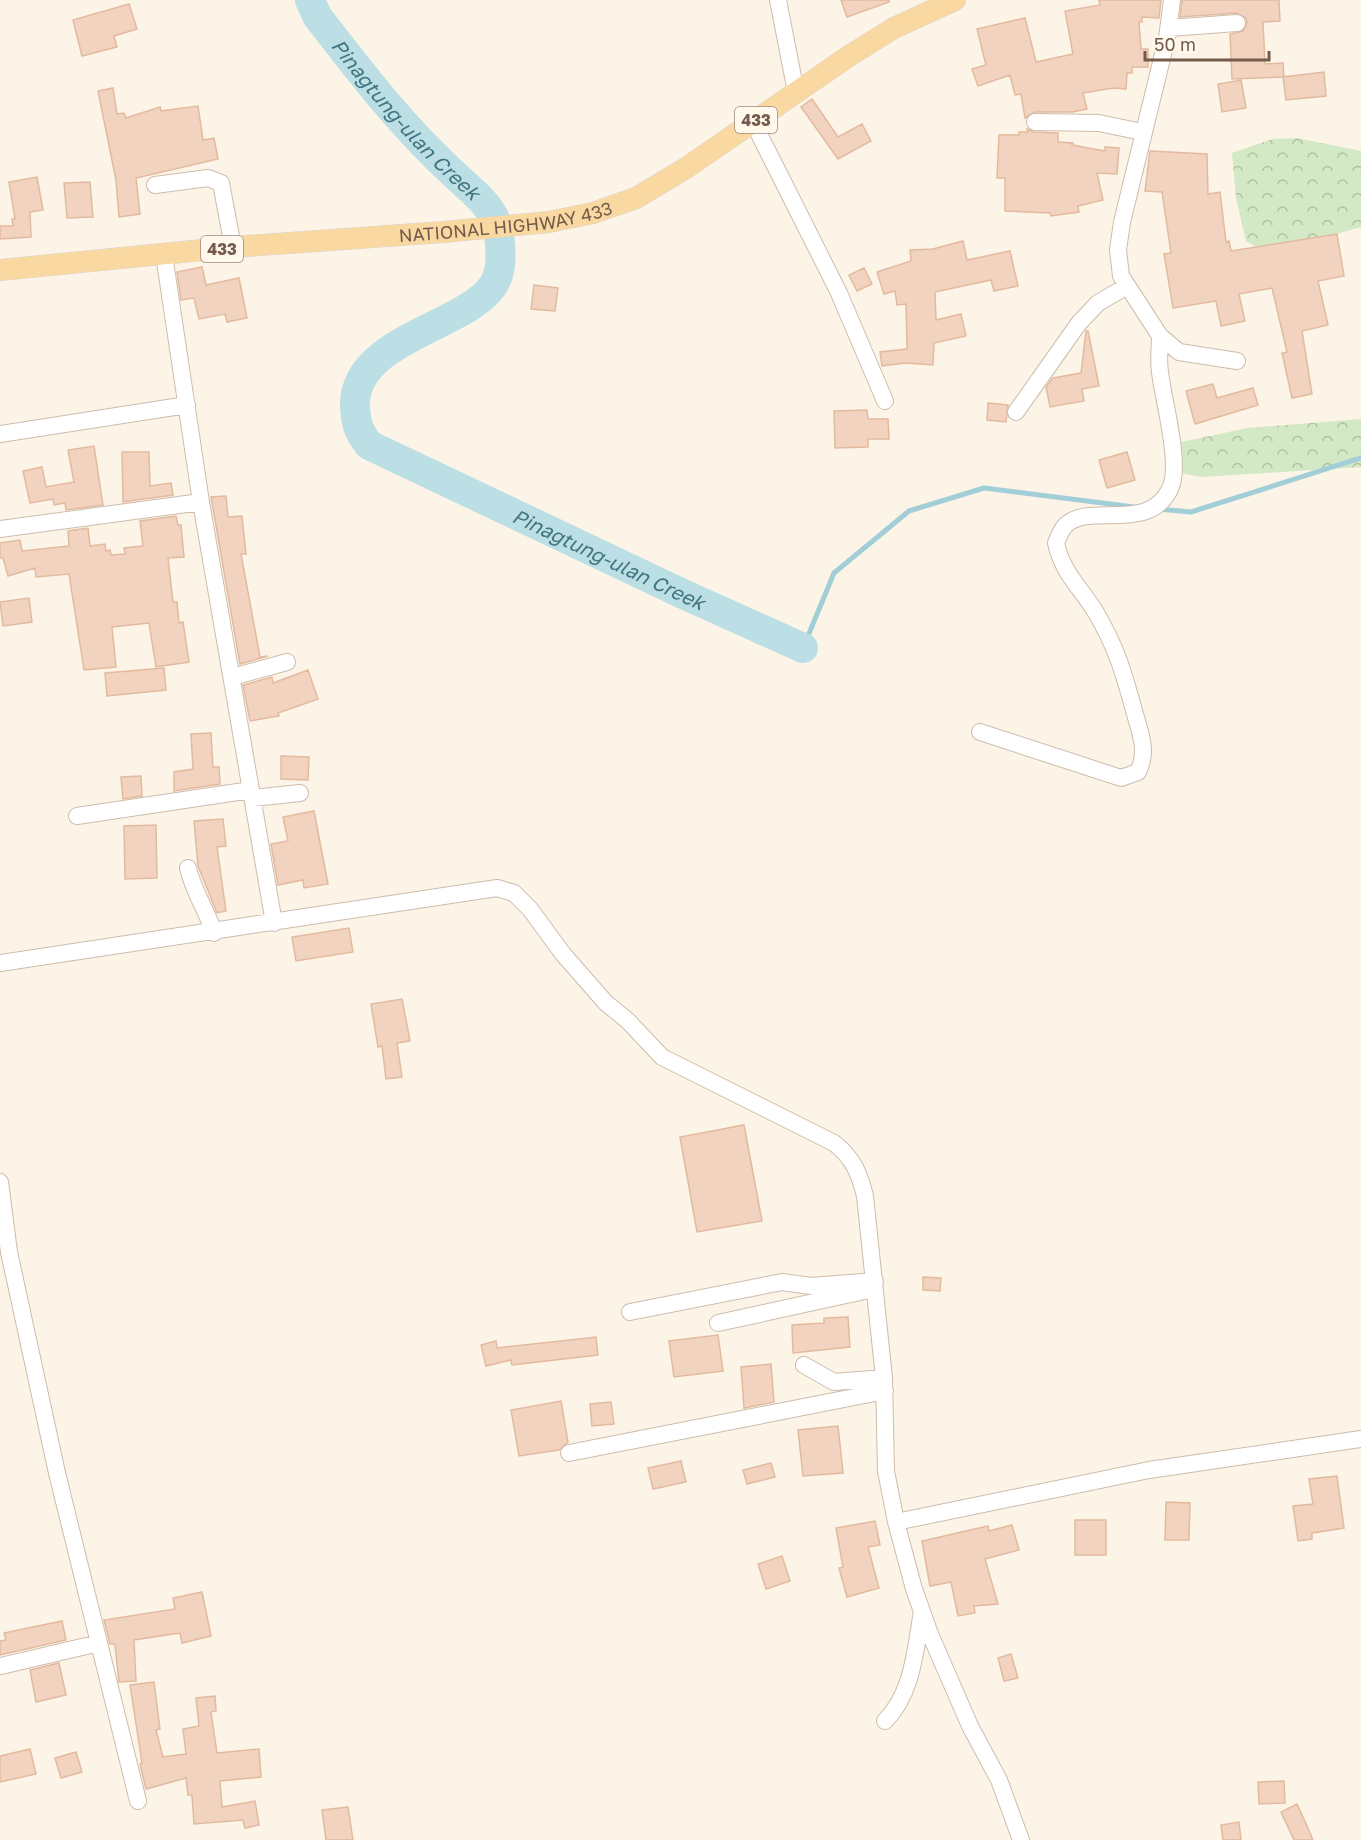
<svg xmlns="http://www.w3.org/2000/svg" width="1361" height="1840" font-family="'Golos Text',sans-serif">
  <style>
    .forest { fill: url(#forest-crowns) }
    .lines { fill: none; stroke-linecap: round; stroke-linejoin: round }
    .stream { stroke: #a2ced7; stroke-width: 5 }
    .river { stroke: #bbdfe5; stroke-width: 30 }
    .building { fill: #f1d3bf; stroke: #e3ba9f; stroke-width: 1.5 }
    .minor-casing { stroke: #cebcad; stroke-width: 18 }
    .major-casing { stroke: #dbd4d0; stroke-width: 22 }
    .minor { stroke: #fff; stroke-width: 16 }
    .major { stroke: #f9d9a1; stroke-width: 21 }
    .labels { text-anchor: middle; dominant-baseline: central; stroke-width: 4.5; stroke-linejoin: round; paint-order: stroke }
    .shield { fill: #fff8ed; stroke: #9e8a7c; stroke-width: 1.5 }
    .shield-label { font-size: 16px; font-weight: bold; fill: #755b4b }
    .street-label { font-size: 18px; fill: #755b4b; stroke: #fff8ed }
    .water-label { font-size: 20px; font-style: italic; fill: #437681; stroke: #fff8ed }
  </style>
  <defs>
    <pattern id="forest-crowns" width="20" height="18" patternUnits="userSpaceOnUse" patternTransform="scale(1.5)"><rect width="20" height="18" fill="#d3e9c5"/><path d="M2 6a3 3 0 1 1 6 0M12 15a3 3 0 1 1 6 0" fill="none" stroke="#b0c0a2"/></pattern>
  </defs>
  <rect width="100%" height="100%" fill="#fcf4e7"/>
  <path class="forest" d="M1297,138l64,13v76l-81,23 -22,-2 -12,-7 -10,-43 -4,-45 41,-14z
    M1361,419v48l-159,10 -22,-4 -3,-30 70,-15z"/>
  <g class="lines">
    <path class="stream" d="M1158,509l33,3 170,-54
      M803,648l31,-75 75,-62 75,-23 150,19"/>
    <path class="river" id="s1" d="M310,0l7,16c45,58 85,111 140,161 15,14 34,28 40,48 4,18 7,47 -5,62 -29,40 -135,52 -137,116 0,18 3,28 14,42l314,149 120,54"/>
  </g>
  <path class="building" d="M841,0h48v2l-42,15z
    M1099,0h62l-2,18 -17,-1v5h-3l2,27h7v18h-16v6h-5l-1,16 -13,-1 -30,5 4,16 -14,3h-38l-10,6 -4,-24 -6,1 -5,-20 -32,11 -6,-17 14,-4 -9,-36 48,-11 11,44 37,-8 -8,-43 35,-6z
    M1182,0h97l1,21 -17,1 2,42 18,-1 1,14 -52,2 -2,-45 13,-3 4,-8 -1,-5 -10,-5 -56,4z
    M129,4l8,25 -23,7 3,11 -35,9 -9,-36z
    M1324,72l2,24 -40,4 -3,-23z
    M1241,80l5,28 -24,4 -4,-28z
    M113,88l4,26 7,-1 2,5 34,-11 1,4 37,-5 5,34 11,-2 4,21 -82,19 4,36 -21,3 -3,-37 -18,-89z
    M812,99l26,38 24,-13 9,17 -33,18 -37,-52z
    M1027,129l7,3 24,1v9l15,1 -1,2 33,6v-4l14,1 -2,26 -20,-1 6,27 -25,6 1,6 -28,4 -1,-3 -45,-2v-33h-8l2,-43h20v-3h9z
    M1150,151l57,3 1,40 12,-2 6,50 3,-1 2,10 106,-17 7,42 -26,5 10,44 -26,6 10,63 -20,4 -10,-45 5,-1 -15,-64 -33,6 6,27 -24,5 -5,-25 -43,7 -9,-54 7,-1 -9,-61 -17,-1z
    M37,177l6,33 -13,2 1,25 -31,2v-13h13l-1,-7h3l-6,-37z
    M90,182l3,35 -26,1 -3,-35z
    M963,241l4,19 43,-9 8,35 -24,5 -3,-11 -56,12 1,28 25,-6 5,22 -32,7 -1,22 -27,-2 -24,3 -2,-14 27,-3 -1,-45 -9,1 -2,-14 -11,3 -7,-22 34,-11 -1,-11 23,-1z
    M202,267l4,18 33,-7 8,40 -20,4 -2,-8 -26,5 -5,-21 -13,2 -4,-28z
    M864,268l8,16 -15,7 -8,-16z
    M534,285l24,3 -3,23 -24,-2z
    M1086,331h2l11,55 -17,3 2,12 -34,6 -4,-20 7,-9 28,-5z
    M1213,384l4,14 36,-10 5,17 -63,19 -9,-33z
    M988,403l20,2 -2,17 -19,-2z
    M867,410l1,9h20l1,20h-21v8l-33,1 -1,-37z
    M94,446l9,59 -37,5 -1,-7 -11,2 -1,-6 -23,4 -7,-32 19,-4 4,20 28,-5 -6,-32z
    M122,452h27l1,34 21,-3 2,12 -50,7z
    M1127,452l8,28 -28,8 -8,-28z
    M226,496l2,21 14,-1 4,38h-5l19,103 8,-1 -28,8 -29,-167z
    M176,516l2,9h3l3,32 -16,1 5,44h4l2,21 4,-1 6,40 -33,5 -7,-44 -37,4 4,40 -32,3 -15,-96 -33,3 -1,-9 -27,8 -5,-18h-3v-15l20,-3 2,11 47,-5 -1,-15 20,-3 2,18 15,-2 1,7 4,-1 1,5 14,-1 -1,-6 19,-2 -3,-25z
    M29,598l3,24 -29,4 -3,-24z
    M164,668l2,22 -59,6 -2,-23z
    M308,670l10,29 -40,14 1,3 -29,5 -7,-36 29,-8 1,6z
    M211,733l2,34h6l1,17 -46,7v-19l19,-3 -2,-35z
    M281,756l28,1 -1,23 -27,-1z
    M141,776l1,20 -19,3 -2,-22z
    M314,811l14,73 -24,4 -1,-8 -25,5 -7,-41 17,-3 -5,-24z
    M223,819l3,27 -9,1 9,64 -9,2 -19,-47 -4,-45z
    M156,825l1,53 -32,1 -1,-53z
    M349,928l4,24 -57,9 -4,-24z
    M402,999l8,42 -13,2 5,34 -16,2 -4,-33 -4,1 -7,-43z
    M744,1125l18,96 -65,11 -17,-95z
    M923,1277l18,1 -1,13 -17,-1z
    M848,1317l2,30 -57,6 -1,-28 32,-2v-5z
    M718,1335l5,36 -49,6 -5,-36z
    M596,1337l2,18 -86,10 -1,-5 -25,6 -5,-21 15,-4 1,7z
    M771,1364l3,38 -30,6 -3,-41z
    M561,1401l7,41 -9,8 -40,6 -8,-46z
    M611,1402l3,22 -22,2 -2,-22z
    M838,1426l5,47 -40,3 -5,-46z
    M681,1461l5,21 -33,7 -5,-21z
    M771,1463l4,14 -28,7 -4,-14z
    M1337,1476l7,52 -32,5v6l-14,2 -5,-35 20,-2 -4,-25z
    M1166,1502l24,1 -1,37h-24z
    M1075,1520h31v35h-31z
    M875,1521l5,24 -12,2 11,41 -32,9 -8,-29 4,-1 -7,-39z
    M1012,1525l7,25 -34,9 13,45 -24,2 1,7 -17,3 -7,-34 -21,4 -8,-45 66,-15 1,5z
    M782,1556l8,25 -24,8 -8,-25z
    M202,1592l9,44 -29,7 -2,-10 -46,7 2,41 -17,1 -4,-38h-5l-6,-24 71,-11 -2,-11z
    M62,1621l4,19 -66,15v-14l6,-1 -2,-7z
    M1011,1654l7,24 -14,3 -6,-23z
    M59,1663l7,32 -30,7 -6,-32z
    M154,1682l6,47 -4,1 7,27 23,-3 -3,-25 16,-3 -3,-28 19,-2 1,15 -5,1 6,41 42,-4 2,28 -41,4 2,26 33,-6 4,24 -14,3 -2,-8 -49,4 -2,-29h-4l-2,-17 -40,11 -6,-25 2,-1 -12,-78z
    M30,1749l6,25 -36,8v-26z
    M76,1752l6,20 -21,6 -6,-20z
    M1284,1781l1,22 -26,1 -1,-22z
    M1297,1804l10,22 6,14h-19l-13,-28z
    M348,1807l5,33h-27l-4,-30z
    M1239,1822l2,18h-18l-2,-15z"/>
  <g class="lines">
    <defs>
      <path id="minor" d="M778,0l18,92
        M1172,0l-5,38 -45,184 -4,28 3,26 39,60 19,16 58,9
        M1169,28l68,-5
        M753,122l86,171 46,108
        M1035,122l64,1 43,9
        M155,185l53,-7 13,5 12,64
        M164,255l37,247 73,421
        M1016,412l63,-89 19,-20 29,-17
        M0,434l187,-29
        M0,529l201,-27
        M232,677l55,-15
        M980,732l141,46 17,-6c10,-20 3,-37 -3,-58 -11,-40 -18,-66 -40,-103 -15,-24 -33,-39 -39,-68 2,-5 5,-12 8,-16 23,-27 84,8 106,-38 12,-24 -7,-89 -10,-117 -2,-12 0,-24 0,-36
        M253,798l47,-5
        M77,816l174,-26
        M188,868c5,23 19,43 26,65
        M0,963l497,-75 17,5 16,16 33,45 43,49 22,18 34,36 172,86c19,15 25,29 31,53l19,182 2,93 10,51 18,67 16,45 40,92 29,54 22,60
        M0,1182l9,70 48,221 81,328
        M630,1312l152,-30 29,4 64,-5
        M718,1323l151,-33
        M804,1365l30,17 50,-4
        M569,1453l316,-62
        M896,1522l253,-52 212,-31
        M1,1666l98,-23
        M885,1721c28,-28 30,-71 37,-109"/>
      <g id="major">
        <path id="s2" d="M0,270l233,-23 210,-15 106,-10 44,-9 43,-15 50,-30 163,-112 45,-28 61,-28"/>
      </g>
    </defs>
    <use href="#minor" class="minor-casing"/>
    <use href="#major" class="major-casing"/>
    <use href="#minor" class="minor"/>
    <use href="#major" class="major"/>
  </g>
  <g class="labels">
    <g class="shield">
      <rect x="735" y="107" width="42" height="26" rx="4.5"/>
      <rect x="201" y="236" width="42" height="26" rx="4.5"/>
    </g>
    <g class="shield-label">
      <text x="756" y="120">433</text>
      <text x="222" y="249">433</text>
    </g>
    <g class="street-label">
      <text stroke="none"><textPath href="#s2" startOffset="508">NATIONAL HIGHWAY 433</textPath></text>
    </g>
    <g class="water-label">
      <text stroke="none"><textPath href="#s1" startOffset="154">Pinagtung-ulan Creek</textPath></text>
      <text stroke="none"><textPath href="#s1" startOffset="856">Pinagtung-ulan Creek</textPath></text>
    </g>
  </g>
  <path d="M1145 51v9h124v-9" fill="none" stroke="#755b4b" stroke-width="3"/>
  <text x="1154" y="51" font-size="18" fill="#755b4b" stroke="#fff8ed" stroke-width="4.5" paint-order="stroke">50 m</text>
</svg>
